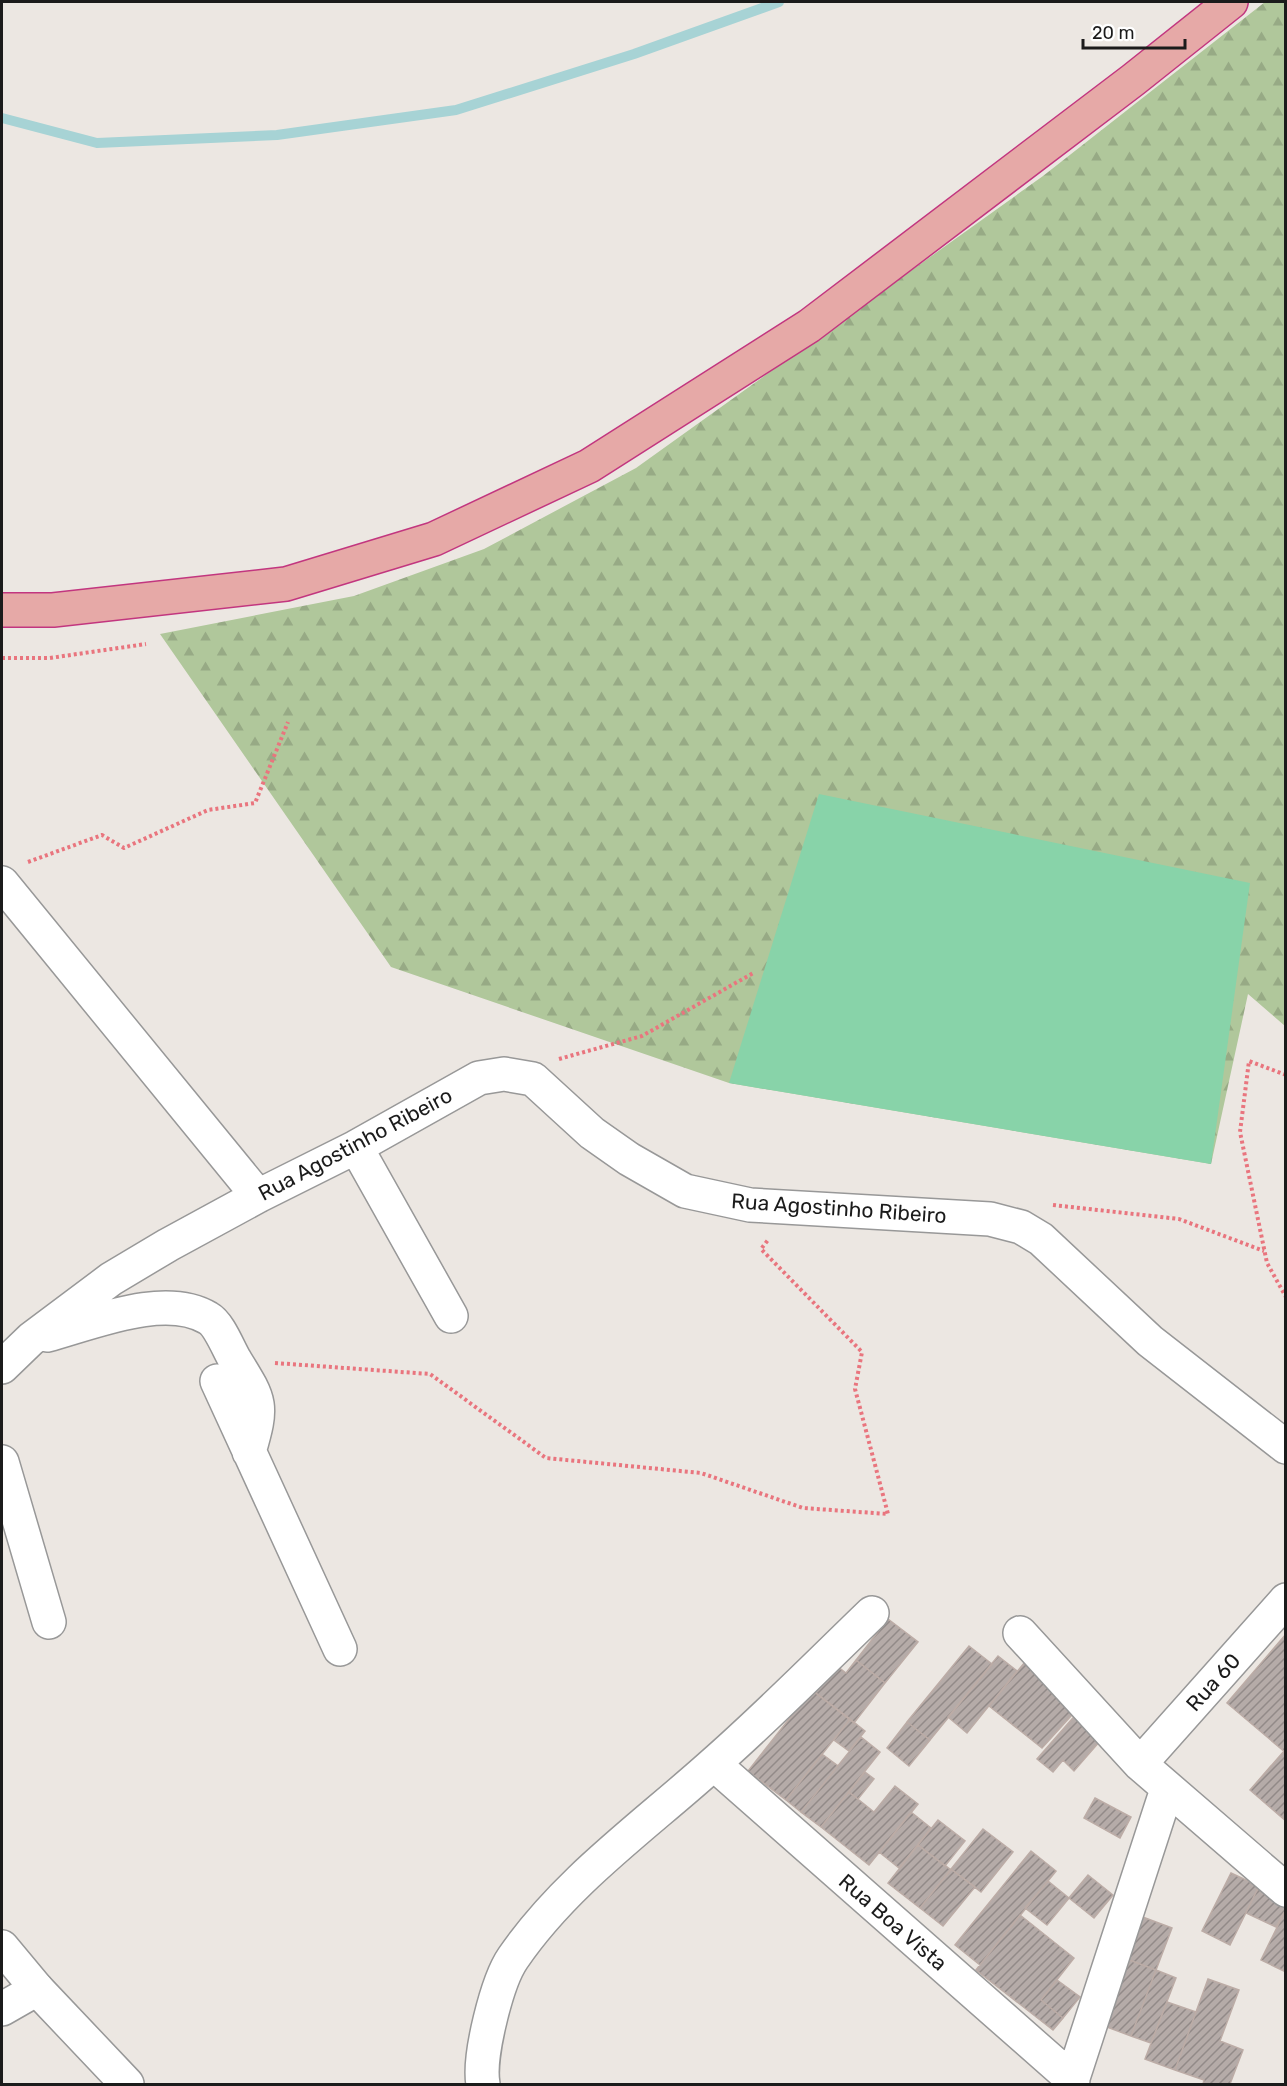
<svg xmlns="http://www.w3.org/2000/svg" width="1287" height="2086" font-family="Rubik,sans-serif">
  <style>
    .forest { fill: url(#forest-firs) }
    .pitch { fill: #88d3a9 }
    .lines { fill: none; stroke-linecap: round; stroke-linejoin: round }
    .stream { stroke: #a7d3d5; stroke-width: 10 }
    .building { fill: url(#building-hatch); stroke: #bcaca6; stroke-width: 1.5 }
    .minor-casing { stroke: #989898; stroke-width: 36 }
    .tertiary-casing { stroke: #989898; stroke-width: 36 }
    .trunk-casing { stroke: #c2367f; stroke-width: 36 }
    .path { stroke: #e9757e; stroke-width: 4; stroke-dasharray: 3 3; stroke-linecap: butt }
    .minor { stroke: #fff; stroke-width: 33 }
    .tertiary { stroke: #fff; stroke-width: 33 }
    .trunk { stroke: #e6a9a7; stroke-width: 33 }
    .labels { text-anchor: middle; dominant-baseline: central; stroke-width: 5; stroke-linejoin: round; paint-order: stroke }
    .street-label { font-size: 21px; fill: #1b1b1b; stroke: #fff }
  </style>
  <defs>
    <pattern id="forest-firs" width="22" height="20" patternUnits="userSpaceOnUse" patternTransform="scale(1.5)"><rect width="22" height="20" fill="#b0c79b"/><path d="M5 1l3.5 6h-7zM16 11l3.5 6h-7z" fill="#97aa85"/></pattern>
    <pattern id="building-hatch" width="6" height="6" patternUnits="userSpaceOnUse" patternTransform="scale(1.5)"><rect width="6" height="6" fill="#b5aba8"/><path d="M-1 1l2-2M0 6l6-6M5 7l2-2" fill="none" stroke="#928a88"/></pattern>
  </defs>
  <rect width="100%" height="100%" fill="#ece7e2"/>
  <path class="forest" d="M1265,2h20v1024l-37,-32 -37,170 -482,-81 -338,-116 -231,-333 194,-38 130,-47 152,-81 407,-292z"/>
  <path class="pitch" d="M819,794l431,89 -39,281 -482,-81z"/>
  <g class="lines">
    <path class="stream" d="M2,118l95,25 180,-8 179,-25 178,-56 145,-52"/>
  </g>
  <path class="building" d="M888,1619l30,23 -33,41 -29,-23z
    M1286,1634v119l-59,-50z
    M969,1646l23,18 -62,76 -23,-18z
    M998,1656l19,15 -50,62 -19,-16z
    M856,1660l29,23 -31,40 -42,-33 21,-27 13,10z
    M1025,1662l55,44 -38,42 -53,-42z
    M812,1690l38,29 -64,81 -38,-29z
    M1093,1695l27,23 -46,53 -11,-11 -10,12 -16,-13z
    M850,1719l15,12 -16,20 -15,-11z
    M907,1722l23,18 -21,26 -22,-18z
    M861,1737l19,15 -59,75 -20,-15z
    M1284,1751l2,2v68l-36,-31z
    M822,1754l16,12 -37,46 -15,-12z
    M865,1772l9,7 -16,20 -9,-7z
    M895,1786l23,18 -49,61 -48,-38 28,-35 25,20z
    M1095,1798l36,19 -11,21 -36,-20z
    M911,1812l20,16 -32,40 -20,-16z
    M938,1820l27,21 -20,25 -27,-21z
    M983,1829l30,23 -32,40 -30,-23z
    M918,1845l33,25 -31,38 -32,-25z
    M1031,1851l25,20 -76,94 -25,-20z
    M951,1869l24,18 -32,39 -23,-18z
    M1231,1873l28,13 -29,59 -28,-14z
    M1088,1875l25,20 -19,23 -25,-20z
    M1048,1881l21,17 -22,27 -22,-17z
    M1259,1886l27,13v10l-10,18 -30,-14z
    M1286,1909v63l-25,-12z
    M1020,1915l54,43 -33,42 22,18 -10,12 -77,-60z
    M1140,1916l32,12 -16,42 -32,-12z
    M1124,1958l32,12 -25,66 -32,-12z
    M1156,1970l20,8 -25,65 -20,-7z
    M1208,1979l31,11 -19,51 23,9 -13,34h-27l1,-4 -29,-10z
    M1057,1980l23,17 -17,21 -22,-18z
    M1167,2002l29,10 -21,58 -30,-11z"/>
  <g class="lines">
    <defs>
      <path id="minor" d="M2,883l256,313
        M356,1147l95,169
        M47,1335c45,-12 118,-43 161,-17 11,6 20,30 27,42 26,42 28,44 14,92
        M2,1367l29,-28 80,-60 57,-34 90,-49 98,-49 123,-69 25,-4 29,5 59,54 37,26 56,32 65,14 240,14 31,8 20,12 109,102 136,106
        M217,1381l123,268
        M2,1462l47,160
        M1020,1633l120,131 146,126
        M714,1764l359,316
        M1140,1764l146,-164
        M2,2009l35,-20
        M483,2084c-5,-27 14,-103 30,-126 52,-76 130,-131 198,-192 56,-49 108,-102 161,-153
        M1071,2084l96,-295"/>
      <path id="tertiary" d="M2,1947l35,42 90,95"/>
      <path id="trunk" d="M2,610h51l233,-26 148,-45 155,-73 220,-140 324,-246 98,-78"/>
    </defs>
    <use href="#minor" class="minor-casing"/>
    <use href="#tertiary" class="tertiary-casing"/>
    <use href="#trunk" class="trunk-casing"/>
    <path class="path" d="M2,658h48l96,-14
      M28,862l74,-27 22,13 84,-38 47,-7 33,-81
      M559,1059l83,-23 113,-64
      M1286,1075l-37,-14 -9,71 27,131 19,34
      M1053,1205l126,14 85,32
      M275,1363l155,11 116,84 155,15 102,35 85,6 -33,-125 7,-37 -101,-103 7,-9"/>
    <use href="#minor" class="minor"/>
    <use href="#tertiary" class="tertiary"/>
    <use href="#trunk" class="trunk"/>
  </g>
  <g class="labels">
    <g class="street-label">
      <text transform="translate(355 1144) rotate(-28)">Rua Agostinho Ribeiro</text>
      <text transform="translate(839 1208) rotate(4)">Rua Agostinho Ribeiro</text>
      <text transform="translate(1213 1682) rotate(-48)">Rua 60</text>
      <text transform="translate(893 1922) rotate(41)">Rua Boa Vista</text>
    </g>
  </g>
  <rect width="1287" height="2086" fill="none" stroke="#1b1b1b" stroke-width="6"/>
  <path d="M1083 39v9h102v-9" fill="none" stroke="#1b1b1b" stroke-width="3"/>
  <text x="1092" y="39" font-size="18" fill="#1b1b1b" stroke="#ffffff" stroke-width="4.5" paint-order="stroke">20 m</text>
</svg>
